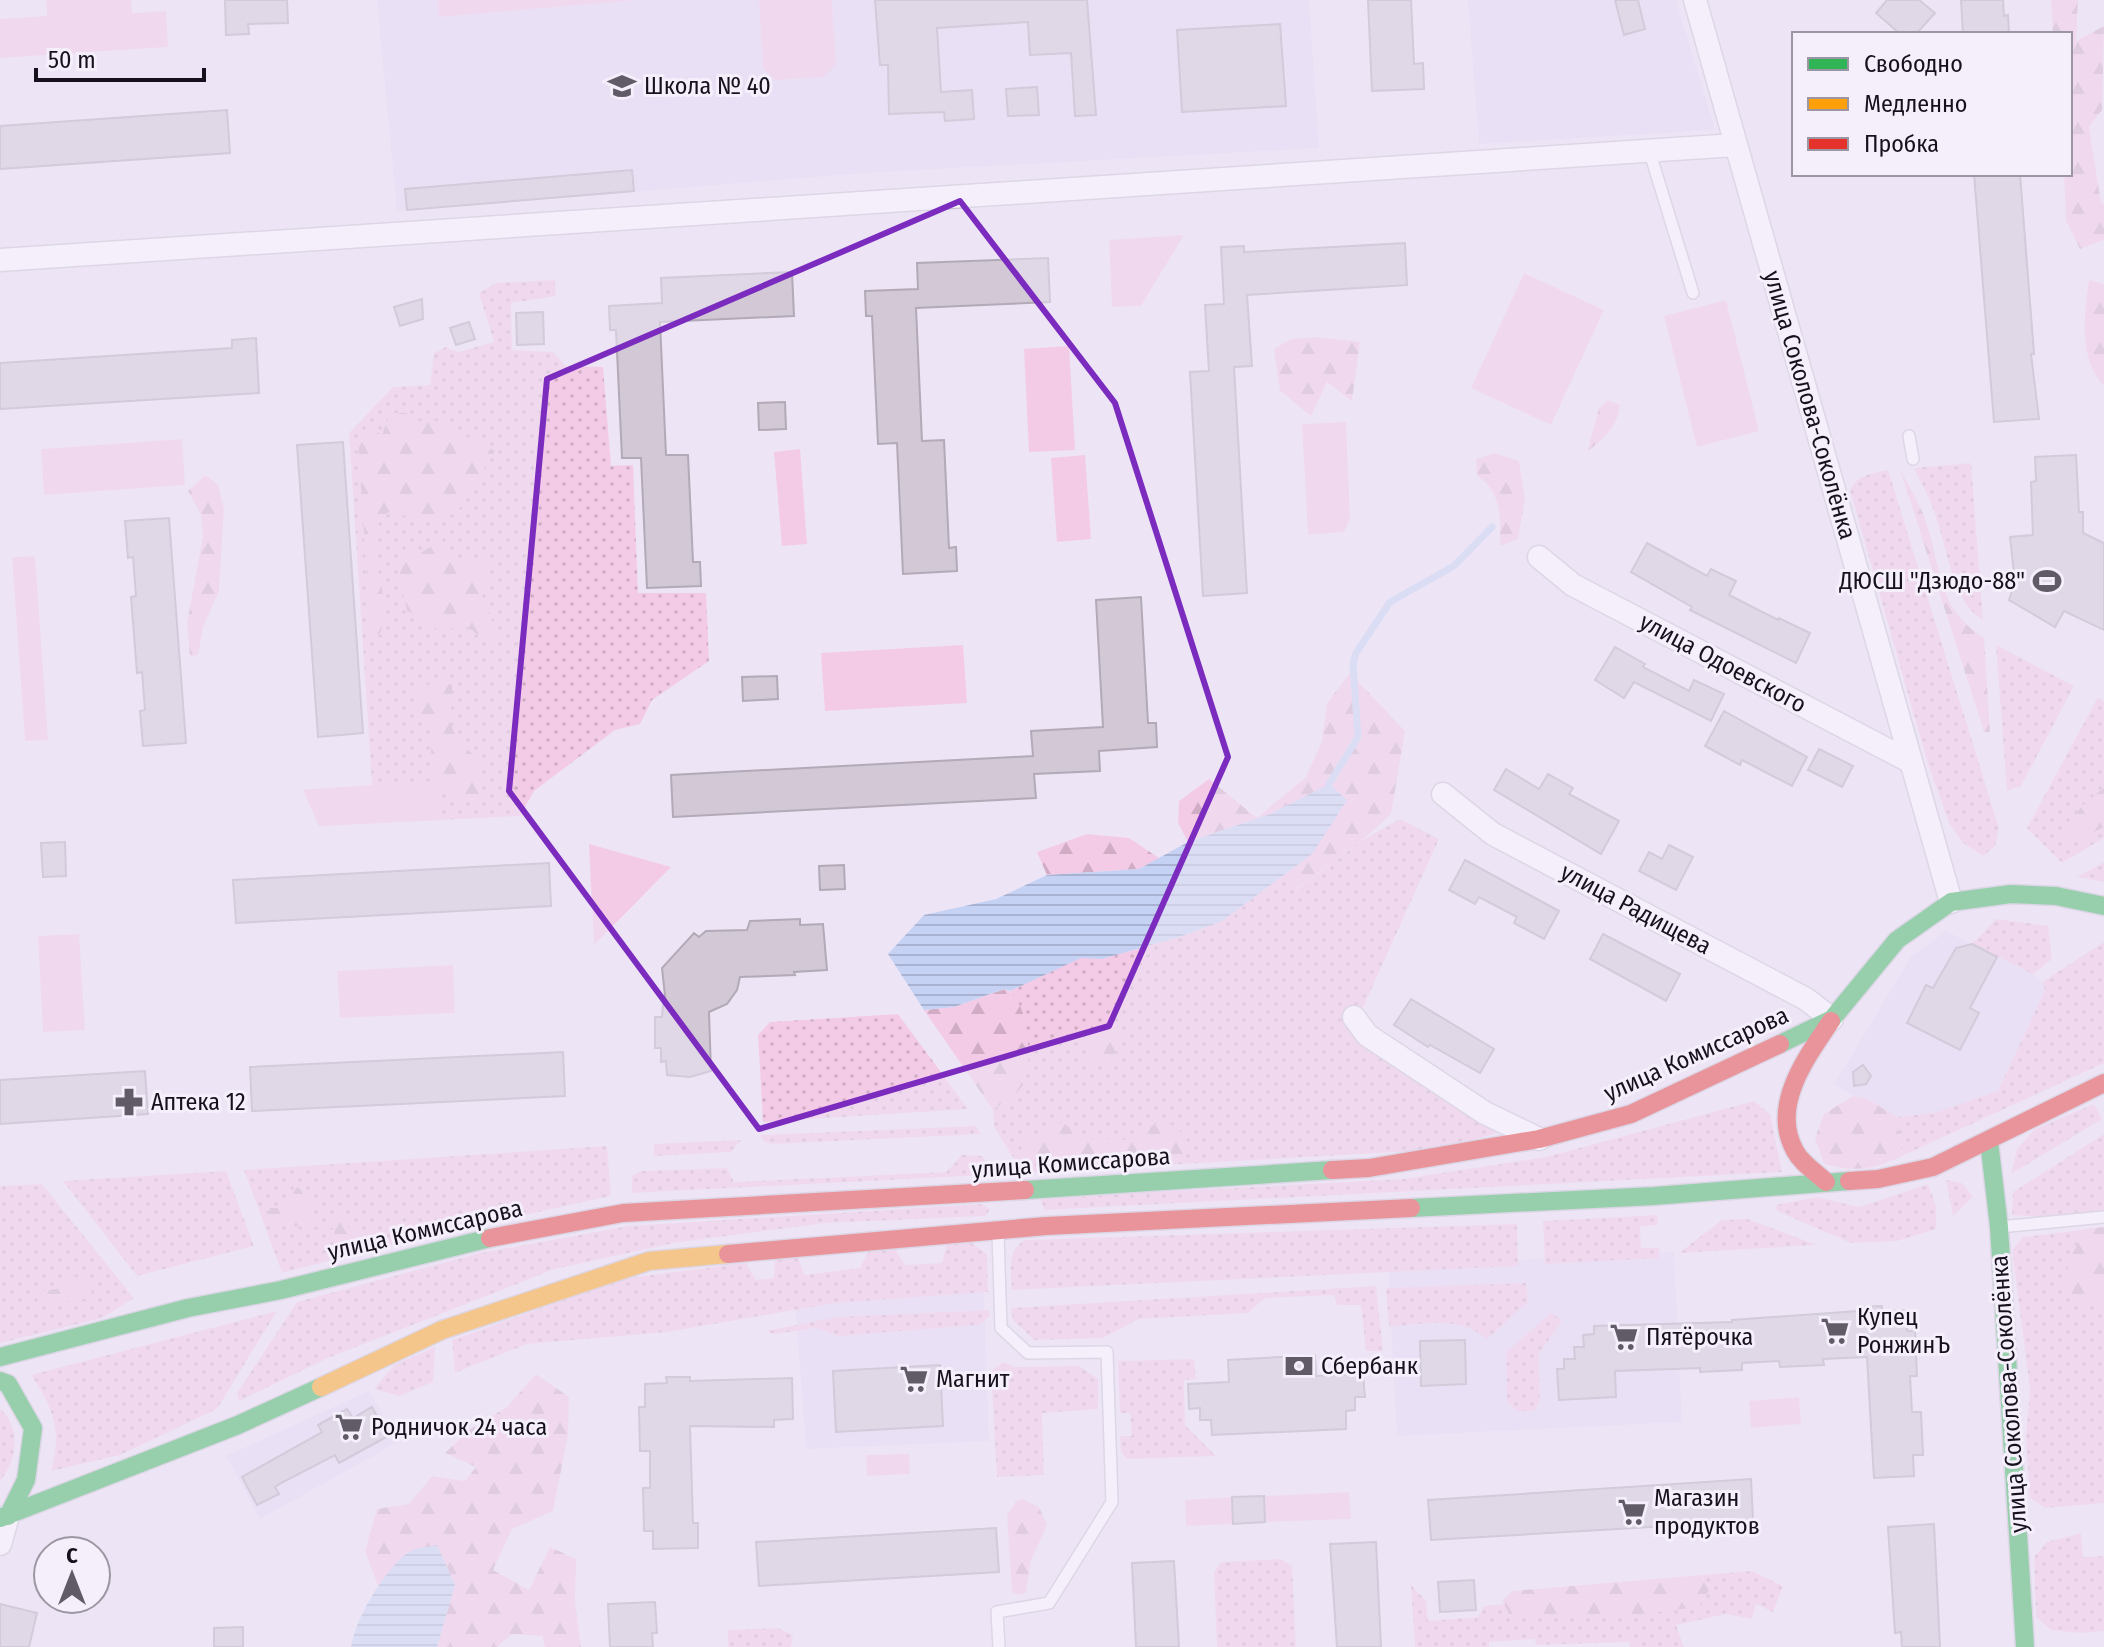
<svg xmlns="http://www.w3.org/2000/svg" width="2104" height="1647" font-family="'Fira Sans Condensed',sans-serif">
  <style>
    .built { fill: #e7d9f7 }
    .grass { fill: url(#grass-dots) }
    .forest { fill: url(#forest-firs) }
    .park { fill: #f4cbe6 }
    .water { fill: url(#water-rules) }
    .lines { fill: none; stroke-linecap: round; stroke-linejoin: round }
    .stream { stroke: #c6d2f4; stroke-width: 7 }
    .building { fill: #d2c8d6; stroke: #b2aab6; stroke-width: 2 }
    .lane-casing { stroke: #cac4d2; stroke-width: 14 }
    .street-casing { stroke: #cac4d2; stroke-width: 25 }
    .fast-casing { stroke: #cac4d2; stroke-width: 21 }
    .slow-casing { stroke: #cac4d2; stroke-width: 21 }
    .jam-casing { stroke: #cac4d2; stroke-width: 21 }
    .lane { stroke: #fcfbfe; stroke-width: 11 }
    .street { stroke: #fcfbfe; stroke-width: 22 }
    .fast { stroke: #30b455; stroke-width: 18 }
    .slow { stroke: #ff9f0a; stroke-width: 18 }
    .jam { stroke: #e5322d; stroke-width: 18 }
    .marked { fill: none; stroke: #7b2cbf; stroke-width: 6; stroke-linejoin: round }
    .labels { text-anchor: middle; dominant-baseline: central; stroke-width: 6; stroke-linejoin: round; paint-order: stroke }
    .poi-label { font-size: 24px; fill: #16111c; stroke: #f5effc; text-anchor: start }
    .street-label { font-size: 24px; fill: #16111c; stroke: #f5effc }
  </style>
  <defs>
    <pattern id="grass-dots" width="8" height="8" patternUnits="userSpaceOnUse" patternTransform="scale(2)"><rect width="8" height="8" fill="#f4cbe6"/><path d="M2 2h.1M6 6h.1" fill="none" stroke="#d0adc5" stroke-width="1.8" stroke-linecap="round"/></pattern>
    <pattern id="forest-firs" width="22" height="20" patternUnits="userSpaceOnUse" patternTransform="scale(2)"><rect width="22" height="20" fill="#f4cbe6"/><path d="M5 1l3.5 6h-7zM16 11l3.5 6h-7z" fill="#d0adc5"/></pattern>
    <pattern id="water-rules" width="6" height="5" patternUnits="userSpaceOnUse" patternTransform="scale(2)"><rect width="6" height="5" fill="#c6d2f4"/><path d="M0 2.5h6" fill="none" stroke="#a9b3d1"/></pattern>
  </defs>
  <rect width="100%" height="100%" fill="#ede5f6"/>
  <path class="built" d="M377,0h932l10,148 -454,25 -468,38z
    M1468,0h208l39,130 -236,14z
    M1946,931l87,43 9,8 3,8 -47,101 -64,22 -37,4 -29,-18 -15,-3 -19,-12 77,-127z
    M1674,1252l8,170 -285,14 -9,-169z
    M984,1289l5,152 -183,8 -11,-148z
    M369,1391l29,51 -138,77 -34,-63z"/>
  <path class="grass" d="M555,280l1,16 -45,7 1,47 41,2 13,14 37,1 8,99 22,-1 5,128h68l3,68 -57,39 -12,24 -25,6 -81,61 -14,25 -201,10 -16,-36 69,-5 -23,-352 44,-46 37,-2 4,-32 12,-6 12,5 36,-10 -15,-49 17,-10z
    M1971,463l12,157c-31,-17 -36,-74 -48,-106 -5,-16 -14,-31 -21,-46z
    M1888,470l111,358 -4,18 -12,10 -21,-14 -13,-19 -21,-59 -78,-274c7,-15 23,-17 38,-20z
    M1996,645l78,41 -53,100 -14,5z
    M2098,697l6,4v137l-42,25 -35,-35z
    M1400,819l39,20 -87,193 150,100 -70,18 -409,23 -29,-46 -1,-17 29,-23 1,-71 -13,-25 71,-34 21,2 80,-23 40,-15 66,-49 8,18 67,-50z
    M2104,862v20l-27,-5z
    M1996,919l52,7 4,33 -19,15 -61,-30z
    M2104,942v121l-202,93 -5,-39 37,-4 64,-22 47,-101 -3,-8z
    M898,1014l70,95 -205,13 -5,-87 12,-13z
    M1754,1101l16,13 12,58 -737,38 -4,-8 3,-4 359,-19 143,-22z
    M2094,1104l8,15 -91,55 6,-25 18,-20z
    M976,1126l5,8 -209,10 -9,-3 -3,-6z
    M2104,1134v76l-49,8 -43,-3 1,-23z
    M741,1140l-10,12 -77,4v-12z
    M607,1146l4,50 -193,42 -136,35 -38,-103z
    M962,1155l20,1 8,11 -4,8 -354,18v-17l8,-5 87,-3 7,14 212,-10z
    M226,1171l28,75 -117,30 -74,-95z
    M1946,1180l16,3 11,14 -20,19z
    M42,1184l92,114 -32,20 -102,25v-157z
    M1928,1184l8,22v23l-39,12 -46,2 -74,-32 -1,-6 41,-8 42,10z
    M982,1204l8,5 -4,7 -161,7 -151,20 -119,26 -227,89 -89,43 -2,-8 60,-91 183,-49 149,-27z
    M1657,1215l1,10 -18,1 1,22h18v10l-114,6 -2,-43z
    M1747,1219l70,26 -138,8 43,-33z
    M1517,1224l1,42 -506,24c-1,-19 -6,-39 13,-50z
    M2104,1227v276l-59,5 -15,-10 -4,-61 4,-48 -18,-139 11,-13z
    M969,1241l18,13 1,38 -153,11 -168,29 -140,12 -72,29 -3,-33 174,-62 120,-15 10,17 18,-2 1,-19 23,-3 6,19 56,-7 9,-18 25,-2 11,17 37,-2 5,-20z
    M1526,1283l2,19 -41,37c-29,-24 -63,-15 -98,-12l-3,-39z
    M1376,1286l7,65h-17l-5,-46h-24l-3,-10 -69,3 -17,15 -109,6 -36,19 -69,2 -21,-20 -2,-12z
    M989,1310l1,6 -12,9 -139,11 -23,-8 -41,6 -10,-3 73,-14z
    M277,1311l-60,98 -97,46 -69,16c11,-40 3,-62 -20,-96z
    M1551,1313l11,8 -24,34 2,46 -6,10h-17l-10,-10 -1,-49z
    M435,1347l-2,35 -34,14 -25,-7 20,-24z
    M1194,1359l2,20 -12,1 1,45 31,31 -89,3 -6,-7 -1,-16h12l-2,-23h-10l-2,-52z
    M1004,1362l11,5 64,-1 19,13v30l-56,4 2,62 -47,2 -6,-106z
    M0,1409c22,18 17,52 0,72z
    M2081,1533l2,24 21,-1v75l-24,2 -29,-3 -15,-13 -2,-60 13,-15z
    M1281,1559l11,7 4,81h-79l-3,-75 7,-10z
    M1752,1571l31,15 -10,26 -17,-8 -4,15 -26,-5 -50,11 8,22h-54l-1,-5 -92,3 -3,-6 -45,3v5h-74l-4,-62 15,16 2,20 50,-4 6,-11 21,-2 6,14h97l101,-28 -8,-15z
    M778,1628l15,7 -2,12h-63v-17z"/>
  <path class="forest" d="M2051,0h27l-2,41 28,-15 -2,84 -13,17 12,76 3,1v36l-24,9 -14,-28 -2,-47h6v-140h-17z
    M2089,280l15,4v102c-26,-27 -20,-72 -15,-106z
    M1318,337l42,5 -8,59 -25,-19 -16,34 -31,-25 -6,-42 17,-10z
    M1608,400l12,5c-2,22 -17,34 -33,47l12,-44z
    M390,413h16l10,9 16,-3 63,32 -33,55 -22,18 -50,-12 -11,5 -3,43 9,45 -4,27 -10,8 -13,-199 10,-16 14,10z
    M1495,453l24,8 6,38 -7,40 -18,7c0,-28 3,-53 -23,-70l-1,-17z
    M1900,469c8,16 19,33 25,50 17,48 11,88 59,119l6,94h-6z
    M205,475l13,9 6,25 -5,82 -16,36 -5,28 -8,2 -3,-34 16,-87 -2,-21 -13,-24z
    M442,540l10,18 37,4 -7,35 17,40 -17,1 -14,-11 -30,3 -17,-14 -14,-5 -7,-33v-22l8,-11 14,7z
    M1350,673l55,58 -14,83 -28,26 -68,50 -7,-18 24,-18 17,-69 -59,29 -82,28 -10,-19 1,-22 30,-22 48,39 49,-41 16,-36 5,-38z
    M437,679l15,6c-1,36 -7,51 26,72l4,34 -6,9h-27l-17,-32 -2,-41c-15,-12 -15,-18 -11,-36z
    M2104,788v39l-31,16 -11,-4c4,-21 26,-39 42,-51z
    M1087,834l42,4 30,20 -20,11 -92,6 -10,-23z
    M1005,989c25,11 28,73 18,96 -5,9 -21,18 -30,25l-69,-100 30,-3z
    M1105,1026l15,7 -1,13 -8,16 -12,3 -10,-3 3,-27z
    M1853,1096l15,3 29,18 5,39c-26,14 -50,16 -78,8l-9,-26 9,-24z
    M1164,1119l22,17 2,13 -7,10 -144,6 -12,-7 -6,-19 21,-6 12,-11 12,1 18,15 44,2z
    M297,1187l14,9 -3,22 20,7 11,-21 7,22 20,12 -29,4 -4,-14 -61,-3 -5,-17h17z
    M2104,1227v74l-18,4 -20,-13 3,-32 17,-31z
    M74,1276l16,9 3,13 -52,6 -8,-11 28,-5z
    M536,1374l33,23 -1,38 -15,76 -41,18 -19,41 36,20 21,-43 26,12 -1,43 6,45h-36l-3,-11 -30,-2 -15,13h-60l18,-62 -47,-33 -30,34 -13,-35 12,-42 32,-5 23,-28 33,5 11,-14 -31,-14 24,-23 38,-23z
    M1023,1499l16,8 8,18 -16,36 -5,32 -8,2 -6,-3 -5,-77 9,-14z
    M1701,1575l8,15 -10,17 -91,11h-97l-9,-18 11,-9z"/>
  <path class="park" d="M46,0h85l1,13 34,-2 2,36 -168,11v-39l47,-3z
    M438,0h199l-198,17z
    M759,0h73l4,65 -12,12 -49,3 -12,-11z
    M1184,235l-43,71 -29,1 -3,-67z
    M1524,273l80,37 -53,115 -80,-37z
    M1726,300l33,131 -62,16 -33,-131z
    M1069,346l6,104 -46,2 -5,-103z
    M1346,422l4,97 -6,13 -36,3 -6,-111z
    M182,439l3,46 -141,10 -3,-46z
    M800,449l7,95 -25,2 -8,-94z
    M1085,455l6,84 -34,3 -6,-84z
    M35,556l13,184 -23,1 -13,-184z
    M963,645l4,58 -142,8 -4,-58z
    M437,781l3,39 -121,6 -16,-36z
    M589,844l82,23 -77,78z
    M79,934l6,96 -42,2 -5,-96z
    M453,965l2,48 -115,5 -3,-47z
    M1799,1397l2,27 -50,4 -2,-27z
    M909,1454l1,20 -43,2 -1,-21z
    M1349,1492l2,27 -86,3 -1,-26z
    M1232,1497l1,27 -47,2 -1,-26z"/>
  <path class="water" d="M1329,784l18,16 -35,54 -90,67 -40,15 -80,23 -21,-1 -71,33 -6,-2 -50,18 -30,3 -36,-56 36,-39 72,-16 51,-24 92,-6 49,-27 82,-28z
    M437,1545l18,40 -18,62h-86c5,-30 32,-74 55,-93 7,-6 22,-7 31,-9z"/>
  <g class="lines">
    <path class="stream" d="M1329,784l29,-47 -5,-73 3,-11 34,-51 64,-36 38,-39"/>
  </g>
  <path class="building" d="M225,0h62l1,23 -40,1 1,10 -23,1z
    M875,0h212l9,115 -21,1 -4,-63 -41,2 -2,-33 -91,6 4,64 31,-2 2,29 -29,2 -1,-9 -55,2 -1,-49h-8z
    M1368,0h43l3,64 9,-1 1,26 -52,2z
    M1615,0h23l7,29 -21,6z
    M1887,0h32l16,13 -19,21h-16l-24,-21z
    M1961,0h42l1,16 4,-1 1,19h-46z
    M1280,24l6,82 -104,6 -5,-82z
    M1037,87l2,28 -31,1 -2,-27z
    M227,110l3,43 -230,16v-43z
    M632,170l2,21 -227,19 -2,-21z
    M1974,174h46l14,180h-3l8,65 -45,3z
    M1405,243l2,42 -160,10 5,71 -18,1 13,226 -44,3 -13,-224 19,-1 -4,-66 19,-1 -3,-57 23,-1v6z
    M1048,258l2,44 -134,6 6,133 22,-1 5,108 7,-1 1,24 -54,3 -6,-131 -19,1 -6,-128h-6l-1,-25 53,-2 -1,-26z
    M792,272l2,44 -134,6 6,133h22l5,107h7l1,24 -54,2 -6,-130h-19l-6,-128h-6l-1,-24 53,-3 -1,-25z
    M422,299l1,20 -23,7 -6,-19z
    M543,312l1,32 -27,1 -1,-32z
    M469,322l6,17 -19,6 -6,-17z
    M256,338l3,55 -259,16v-46l232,-15v-8z
    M785,402l1,27 -27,1 -1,-27z
    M343,442l20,291 -45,4 -21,-292z
    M2076,455l3,57h4v21l21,10v87l-40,-19 -9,16 -46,-27 6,-18 -5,-45 23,-2 -2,-53 5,-1 -1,-24z
    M169,518l17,225 -43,3 -3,-35 5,-1 -3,-38 -5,1 -6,-76 5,-1 -3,-39 -5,1 -3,-37z
    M1647,543l60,33 4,-7 25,12 -7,14 49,25 1,-2 31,15 -14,30 -106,-53 2,-3 -61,-35z
    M1141,597l7,126h8l1,24 -58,4 1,20 -66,3 2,24 -363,19 -2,-42 362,-19 -2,-25 72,-4 -7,-127z
    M1615,647l30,17 -2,3 46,24 5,-11 30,14 -13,27 -77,-39 -10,16 -29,-18z
    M777,676l1,23 -35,2 -1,-24z
    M1724,711l83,46 -15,29 -50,-26 -2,5 -35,-19z
    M1819,749l34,17 -11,21 -34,-17z
    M1506,769l33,20 9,-15 25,14 -4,6 50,27 -18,33 -107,-64z
    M65,842l1,34 -23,1 -2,-34z
    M1669,845l24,12 -17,33 -37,-19 10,-19 13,7z
    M1465,860l94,51 -15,28 -30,-16 3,-6 -38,-20 -4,7 -26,-14z
    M549,863l2,43 -315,17 -3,-43z
    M844,865l1,24 -25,1 -1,-24z
    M800,919v6l23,-1 4,46 -33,2 1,3 -55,2 -3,13 -10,14 -18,8 2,59 -21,6 -23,-2 -1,-14 -5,1v-14h-6v-31h7l1,-12h3l-4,-37 32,-35 5,4 7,-6 41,-1 3,-9z
    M1603,934l77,40 -14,27 -76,-42z
    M1972,944l25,13 -27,51 9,5 -19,37 -53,-27 19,-38 7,3 23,-40z
    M1411,999l83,50 -14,24 -50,-28 -2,2 -34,-22z
    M563,1052l2,44 -313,15 -2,-44z
    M1863,1065l8,11 -5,8 -12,2 -1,-14z
    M145,1071l3,43 -148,10v-44z
    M1882,1306v5l24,-1 1,21h8l2,45h-7l2,36h9l2,43h-10l1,21 -40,2 -7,-121 -44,2 1,6 -44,2 -1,-6 -37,2v7l-42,2v-4l-85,3 1,26 -57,3 -2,-31h7v-10h11l-1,-12h10l-1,-12 11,-1v-8l138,-4v-2l126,-9v-4z
    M1465,1340l1,44 -45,2 -1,-45z
    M1315,1355l1,21 47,-2 2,23h-10v13l-9,1v18l-134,6 -1,-15h-11v-12l-11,1 -1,-25 41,-2 -1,-22z
    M940,1365l3,61 -107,6 -3,-61z
    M666,1377h24v4l102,-3 1,41 -19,1v7l-84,-1 3,97h5v25l-45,1v-18h-9l-1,-43h7v-37h-10l-1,-44h6v-23l22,-1z
    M372,1407l16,29 -49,27 -4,-8 -54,28 -6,4 4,7 -22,11 -15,-28 80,-45 -4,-7 29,-16 6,9z
    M1751,1479l2,42 -322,19 -3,-40z
    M1264,1496l1,26 -32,2 -1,-27z
    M1934,1524l6,123h-38l-1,-15 -6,1 -7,-106z
    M996,1528l3,44 -240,14 -3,-44z
    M1376,1542l5,105h-44l-7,-103z
    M1174,1561l5,86h-43l-4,-84z
    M1474,1580l2,30 -36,2 -2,-30z
    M655,1602l2,31h-5l1,14h-43l-2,-43z
    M0,1604l37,9 -8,34h-29z
    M243,1627v20h-29v-19z"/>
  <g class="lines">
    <defs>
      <path id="lane" d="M1649,150l44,143
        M1909,436l4,23
        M1999,1227l105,-10
        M998,1234l3,94 27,25 79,-1 5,150 -63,101 -52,9 2,35"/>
      <path id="street" d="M1695,0l256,902
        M0,260l1735,-115
        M1539,557l34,28 338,177
        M1443,794l50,40 313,165 26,20
        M1354,1017l13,18 118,78 54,26
        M0,1544l8,-28"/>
      <path id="fast" d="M1780,1044l52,-25 65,-79 54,-38 60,-8 45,2 48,10
        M1989,1141l10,86 26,420
        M1025,1190l307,-20
        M1411,1208l243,-12 195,-15
        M0,1357l188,-49 93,-18 209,-52
        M0,1381l8,3 25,44 -7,52 -18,36
        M0,1518l238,-93 83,-38"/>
      <path id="slow" d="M321,1387l121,-57 207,-69 79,-7"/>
      <path id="jam" d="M1332,1170l37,-2 170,-29 92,-25 149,-70
        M1849,1181l29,-2 55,-12 171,-84
        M1826,1182c-10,-10 -24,-18 -31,-31 -25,-45 11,-93 36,-130
        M490,1238l133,-25 402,-23
        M728,1254l318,-28 365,-18"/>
    </defs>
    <use href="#lane" class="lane-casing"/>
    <use href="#street" class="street-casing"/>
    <use href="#fast" class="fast-casing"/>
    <use href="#slow" class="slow-casing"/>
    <use href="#jam" class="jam-casing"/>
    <use href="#lane" class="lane"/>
    <use href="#street" class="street"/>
    <use href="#fast" class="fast"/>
    <use href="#slow" class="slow"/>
    <use href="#jam" class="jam"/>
  </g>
  <path d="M0 0H2104V1647H0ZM960,201l155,202 113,354 -119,269 -350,103 -250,-338 38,-412z" fill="#ede5f6" fill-opacity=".55" fill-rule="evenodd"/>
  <path class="marked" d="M960,201l155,202 113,354 -119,269 -350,103 -250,-338 38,-412z"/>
  <defs>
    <symbol id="school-bare" viewBox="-9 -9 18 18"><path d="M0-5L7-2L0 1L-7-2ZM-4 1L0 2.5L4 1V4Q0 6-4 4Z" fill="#615b68" stroke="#f5effc" stroke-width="2.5" paint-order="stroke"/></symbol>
    <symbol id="stadium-bare" viewBox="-9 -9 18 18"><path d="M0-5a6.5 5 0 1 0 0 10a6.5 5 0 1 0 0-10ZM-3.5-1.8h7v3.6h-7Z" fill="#615b68" stroke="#f5effc" stroke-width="2.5" paint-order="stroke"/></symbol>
    <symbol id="pharmacy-bare" viewBox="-9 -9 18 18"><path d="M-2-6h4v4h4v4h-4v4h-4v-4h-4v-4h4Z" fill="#615b68" stroke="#f5effc" stroke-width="2.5" paint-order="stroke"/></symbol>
    <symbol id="supermarket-bare" viewBox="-9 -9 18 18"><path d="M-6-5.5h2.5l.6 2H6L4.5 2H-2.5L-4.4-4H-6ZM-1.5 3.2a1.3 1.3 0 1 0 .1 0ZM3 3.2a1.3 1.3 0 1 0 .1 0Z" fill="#615b68" stroke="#f5effc" stroke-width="2.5" paint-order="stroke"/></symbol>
    <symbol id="bank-bare" viewBox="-9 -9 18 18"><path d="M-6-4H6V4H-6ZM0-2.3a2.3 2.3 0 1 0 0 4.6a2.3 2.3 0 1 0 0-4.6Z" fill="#615b68" stroke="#f5effc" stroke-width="2.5" paint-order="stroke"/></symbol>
  </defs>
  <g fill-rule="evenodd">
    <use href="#school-bare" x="602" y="66" width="40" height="40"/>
    <use href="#stadium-bare" x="2027" y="561" width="40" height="40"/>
    <use href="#pharmacy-bare" x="109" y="1082" width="40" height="40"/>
    <use href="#supermarket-bare" x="1815" y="1311" width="40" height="40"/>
    <use href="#supermarket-bare" x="1604" y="1317" width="40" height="40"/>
    <use href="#bank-bare" x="1279" y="1346" width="40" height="40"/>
    <use href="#supermarket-bare" x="894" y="1359" width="40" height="40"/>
    <use href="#supermarket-bare" x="329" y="1407" width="40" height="40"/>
    <use href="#supermarket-bare" x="1612" y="1492" width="40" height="40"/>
  </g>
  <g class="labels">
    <g class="poi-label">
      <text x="644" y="86">Школа № 40</text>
      <text x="2025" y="581" text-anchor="end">ДЮСШ "Дзюдо-88"</text>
      <text x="151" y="1102">Аптека 12</text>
      <text x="1857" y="1317">Купец<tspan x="1857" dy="28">РонжинЪ</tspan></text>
      <text x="1646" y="1337">Пятёрочка</text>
      <text x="1321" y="1366">Сбербанк</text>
      <text x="936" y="1379">Магнит</text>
      <text x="371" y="1427">Родничок 24 часа</text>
      <text x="1654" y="1498">Магазин<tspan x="1654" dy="28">продуктов</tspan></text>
    </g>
    <g class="street-label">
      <text transform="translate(1810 405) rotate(74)">улица Соколова-Соколёнка</text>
      <text transform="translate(1723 663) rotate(28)">улица Одоевского</text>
      <text transform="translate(1636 909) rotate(28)">улица Радищева</text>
      <text transform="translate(1696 1054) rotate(-24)">улица Комиссарова</text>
      <text transform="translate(1071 1163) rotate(-4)">улица Комиссарова</text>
      <text transform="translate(425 1230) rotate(-13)">улица Комиссарова</text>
      <text transform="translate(2009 1394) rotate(-94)">улица Соколова-Соколёнка</text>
    </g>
  </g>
  <rect x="1792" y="32" width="280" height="144" fill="#f5effc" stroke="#9c96a2" stroke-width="2"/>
  <rect x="1808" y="58" width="40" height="12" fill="#30b455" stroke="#9c96a2" stroke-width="2"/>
  <text x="1864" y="72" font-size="24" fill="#16111c">Свободно</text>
  <rect x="1808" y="98" width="40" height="12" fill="#ff9f0a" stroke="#9c96a2" stroke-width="2"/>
  <text x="1864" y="112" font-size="24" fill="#16111c">Медленно</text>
  <rect x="1808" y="138" width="40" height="12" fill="#e5322d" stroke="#9c96a2" stroke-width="2"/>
  <text x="1864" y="152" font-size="24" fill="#16111c">Пробка</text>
  <g transform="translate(72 1575)"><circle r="38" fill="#f5effc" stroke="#9c96a2" stroke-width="2"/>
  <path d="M0-6L14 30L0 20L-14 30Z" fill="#615b68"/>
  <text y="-12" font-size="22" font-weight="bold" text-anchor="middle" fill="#16111c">С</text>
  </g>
  <path d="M36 68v12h168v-12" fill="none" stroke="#16111c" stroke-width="4"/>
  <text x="48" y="68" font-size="24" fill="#16111c" stroke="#f5effc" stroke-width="6" paint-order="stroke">50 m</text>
</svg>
